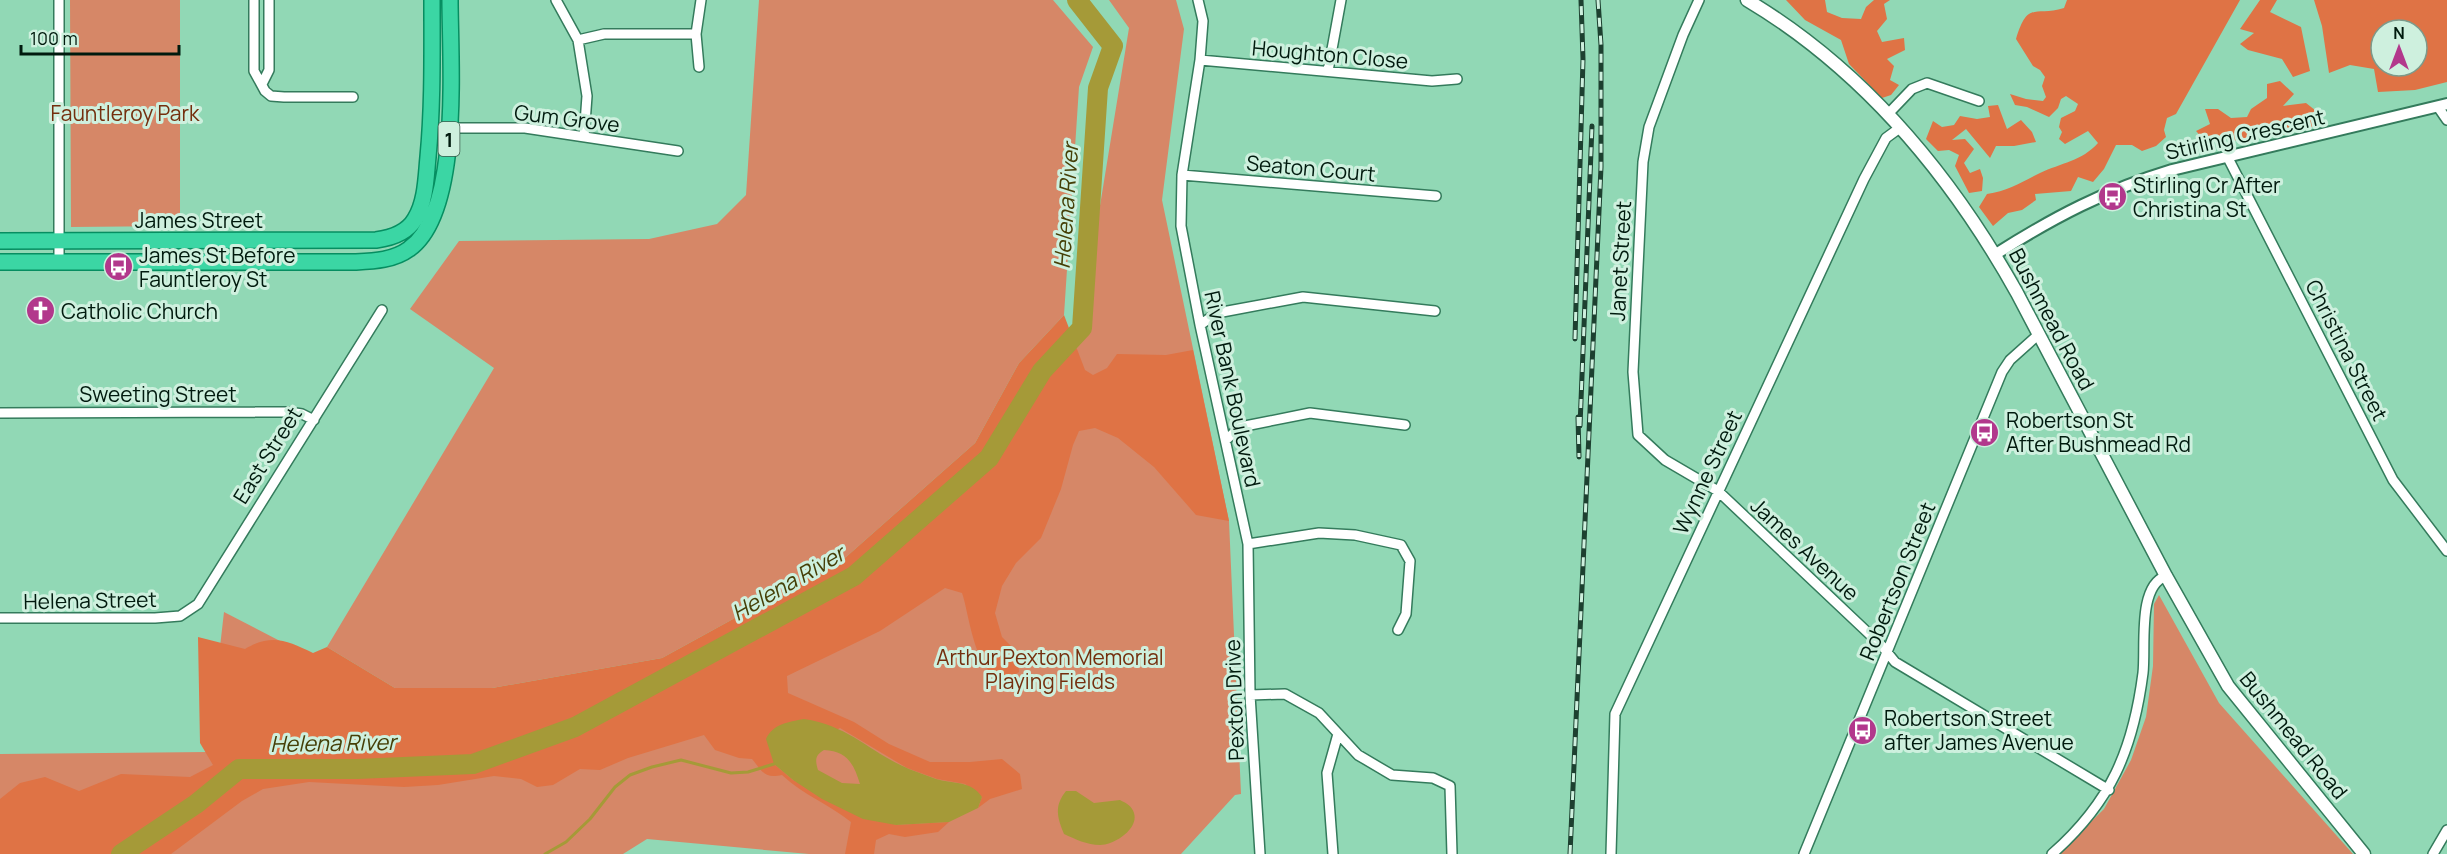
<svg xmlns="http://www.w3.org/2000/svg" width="2447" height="854" font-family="Manrope,sans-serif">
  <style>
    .green { fill: #d68767 }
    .forest { fill: #df7345; fill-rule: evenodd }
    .water { fill: #a59a38; fill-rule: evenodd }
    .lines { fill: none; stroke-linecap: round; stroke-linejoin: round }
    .stream { stroke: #a59a38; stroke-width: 3 }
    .river { stroke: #a59a38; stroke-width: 20 }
    .minor-casing { stroke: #347b5c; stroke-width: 12 }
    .tertiary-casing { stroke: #347b5c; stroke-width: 14 }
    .secondary-casing { stroke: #347b5c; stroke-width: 15 }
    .trunk-casing { stroke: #068e61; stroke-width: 18 }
    .minor { stroke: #fff; stroke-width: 9 }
    .tertiary { stroke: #fff; stroke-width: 10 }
    .secondary { stroke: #fff; stroke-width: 12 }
    .trunk { stroke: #3bd6a4; stroke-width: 15 }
    .rail-casing { stroke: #1d4030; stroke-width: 5 }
    .rail { stroke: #cef0de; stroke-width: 3; stroke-dasharray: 9; stroke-linecap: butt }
    .labels { text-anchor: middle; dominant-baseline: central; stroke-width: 6; stroke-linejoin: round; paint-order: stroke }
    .shield { fill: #cef0de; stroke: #3e5a4c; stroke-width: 1.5 }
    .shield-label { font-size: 20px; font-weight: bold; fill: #001a0e }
    .street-label { font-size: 21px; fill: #001a0e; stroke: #cef0de }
    .park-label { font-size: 21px; fill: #742f0e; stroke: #cef0de }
    .poi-label { font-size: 21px; fill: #001a0e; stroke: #cef0de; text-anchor: start }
    .water-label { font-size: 22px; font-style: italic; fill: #453f07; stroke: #cef0de }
  </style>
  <rect width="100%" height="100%" fill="#91d8b5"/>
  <path class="green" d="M70,0h110v226l-109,1z
    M759,0h294l40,47 -14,40 -15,228 -45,48 -44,80 -129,114 -184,101 -170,30h-97l-68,-41 167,-279 -84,-59 49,-68 190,-2 68,-15 29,-29z
    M1109,0h67l8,29 -22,171 67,321 12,273 -6,1 -54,59h-372l-162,-15 -24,15h-623v-100l208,-2 16,-140 233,121 370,-123 248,-251 54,-331z
    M2159,595l60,108 134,151h-295l46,-45 27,-49 15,-43 7,-51 1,-62z"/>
  <path class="forest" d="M1786,0h39l2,12 15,6 19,1 5,-12 8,-7h16l-6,4 3,15 -10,12 5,11 22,-4 1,12 -18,9 7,7 -4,14 9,5 -8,10 -9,3 -33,-34 -8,-24 -36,-20z
    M2067,0h173l-64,114 -9,4 -3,12 2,7 -10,9 -14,5 -10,-6h-16l-12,24 -11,13 -15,-5 -7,14 -36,3 1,6 -14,10 -14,3 -15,13 -14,-19 8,-13c21,-3 35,-12 53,-21 21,-10 42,-12 58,-30l-10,-12 -23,13 -6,-5 3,-7 -3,-5 2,-9 14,-7 3,-7 -12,-8 -5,3 -3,9 -9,9 -22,-10 -12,-2 -5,-11 16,5 17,2 3,-4 -4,-11 3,-9 -5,-7 -7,-4 -17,-27c12,-39 18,-22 48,-31z
    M2260,0h17l-7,12 31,15 9,44 -17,6 -11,-18 -34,-9 -8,-6 14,-11 -14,-4z
    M2314,0h133v82l-32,8 -37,2 -4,-23 -24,-4 -21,8 -7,-47zM2381,30h36v36h-36z
    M2280,81l14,13 -11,12 23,-3 14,11 -1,11 -35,10 -22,-4 -13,7 -17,3 -9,-4 -16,6 -11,-12 14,-7 -5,-15h13l13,9 16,-1 4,-8 16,-11v-14z
    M1998,105l9,24 14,-9 11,12 4,10 -22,4h-18l-6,12 -24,-29 -14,11 13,-1 9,10 -10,14 6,10 10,-4 3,9 -1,13 -13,2 -14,-27 4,-11 -10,-5 -11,1 -12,-12 7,-18 9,6 12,-2 6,-9 17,3 13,-2 -2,-11z
    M1064,315l21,55 8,5 14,-7 10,-14 49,1 27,-5 36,171 -33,-6 -42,-48 -36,-29 -23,-10 -16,3 -6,14 -12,44 -20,49 -25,25 -14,23 -7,27 7,24 16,16 1,19c-42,28 -49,-57 -57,-79l-17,-5 -65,43 -93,45 1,17 66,29 35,22 41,18h40l32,-3 18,15 2,15 -32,10 -12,9 4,-11 -17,-13 -28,-5 -30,-11 -67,-40 -66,36 19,16 103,45 53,-3 -11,10 -33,5 -16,-3 -13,6 -2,14h-29l6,-32c-22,-18 -48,-27 -69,-47 -18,4 -20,-4 -30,-16l-13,-1 -24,-8 -11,-15 -76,23 -28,12 -20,-1 -27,16 -16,2 -16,-8 -27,-3 -56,9 -34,2 -95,-5 -46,7 -21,12 -71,53h-171v-55l20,-16 25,-6 34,14 42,-17 69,3 23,-12 -13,-22 -2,-106 47,12c27,-16 43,-8 68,4l14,-6 68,41h97l170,-30 184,-101 129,-114 44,-80z"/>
  <path class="water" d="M804,719c46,7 65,33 105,50 9,3 18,7 27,10 16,5 35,1 46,18l-4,11 -29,14 -53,3 -33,-6 -41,-20 -29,-19 -19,-16 -8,-25c7,-15 22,-17 38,-20zM824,750c23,1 30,14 36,34l-18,-1 -24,-13c-3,-10 -3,-15 6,-20z
    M1066,791h10l18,12 26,-3c6,3 12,6 14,13 5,16 -20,32 -34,32 -13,0 -25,-6 -36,-11 -7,-17 -10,-28 2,-43z"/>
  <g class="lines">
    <path class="stream" d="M545,854l21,-12 24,-23 25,-32 15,-12 22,-8 29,-7 50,13 17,-1 26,-8"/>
    <path class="river" d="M121,854l75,-50 43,-35h118l116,-5 102,-37 279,-151 135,-118 53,-87 40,-43 16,-240 15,-42 -36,-46"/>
    <defs>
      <path id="minor" d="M59,0v262
        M254,0v71l11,20 6,5 13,1h69
        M556,0l22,40 9,56 -3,41
        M1198,0l5,21 -3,39 -18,115 -1,51 19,99 48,219 71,-11 36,2 46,10 9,16 -4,53 -8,16
        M1699,0l-16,35 -34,92 -6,35 -10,210 5,63 27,25 53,31 164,155 13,16 214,128
        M578,40l26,-6h92
        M1200,60l232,21 25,-2
        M699,67l-3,-33 5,-34
        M1328,71l13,-71
        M262,84l7,-14v-70
        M2438,107l9,13
        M1889,113l23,-24 15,-6 52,18
        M450,128h75l153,23
        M2228,158l165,322 54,71
        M1182,175l254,21
        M1200,325l17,-12 86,-16 132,14
        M0,413l289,-1 13,2 12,6
        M1226,440l14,-13 70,-14 95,12
        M1248,544l2,151 10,159
        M0,618h155l25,-2 18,-12 184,-294
        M1250,695l35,-1 34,19 39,42 34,20 41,3 17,8 2,68
        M1333,854l-6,-81 11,-39
        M1611,854l4,-140 249,-535 22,-41 15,-11
        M1804,854l198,-482 8,-12 29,-26
        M2052,854c59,-52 81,-104 91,-181 3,-26 -6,-87 23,-97
        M2433,854l14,-24"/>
      <path id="tertiary" d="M1996,254c58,-37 110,-64 176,-84l275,-66"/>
      <path id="secondary" d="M1747,0c117,70 204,175 270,293l149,283 62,110 136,168"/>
      <path id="trunk" d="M0,241l376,-1c15,-2 31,-7 39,-21 11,-18 11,-42 13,-62 5,-53 4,-105 4,-157
        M0,262h356c19,-1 38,-2 53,-13 53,-37 41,-190 41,-249"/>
    </defs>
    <use href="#minor" class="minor-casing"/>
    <use href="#tertiary" class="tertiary-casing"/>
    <use href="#secondary" class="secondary-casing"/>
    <use href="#trunk" class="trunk-casing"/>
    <use href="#minor" class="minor"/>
    <use href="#tertiary" class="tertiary"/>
    <use href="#secondary" class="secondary"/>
    <use href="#trunk" class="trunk"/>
    <defs>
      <path id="rail" d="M1575,339l8,-280 -2,-59
        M1578,417l1,40
        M1580,426l12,-300
        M1570,854l31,-687v-122l-3,-45"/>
    </defs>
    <use href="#rail" class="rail-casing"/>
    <use href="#rail" class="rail"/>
  </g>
  <defs>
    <symbol id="bus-disc" viewBox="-11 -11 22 22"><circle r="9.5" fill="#b2388c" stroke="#cef0de"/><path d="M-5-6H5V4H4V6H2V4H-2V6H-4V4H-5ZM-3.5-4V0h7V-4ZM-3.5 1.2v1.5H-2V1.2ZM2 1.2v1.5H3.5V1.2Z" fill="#fff"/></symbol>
    <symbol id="church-disc" viewBox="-11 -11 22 22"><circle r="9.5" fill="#b2388c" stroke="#cef0de"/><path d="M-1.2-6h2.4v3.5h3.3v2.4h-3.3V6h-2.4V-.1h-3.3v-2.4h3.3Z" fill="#fff"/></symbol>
  </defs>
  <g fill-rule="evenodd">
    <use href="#bus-disc" x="2096" y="180" width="33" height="33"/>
    <use href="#bus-disc" x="102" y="250" width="33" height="33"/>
    <use href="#church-disc" x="24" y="294" width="33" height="33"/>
    <use href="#bus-disc" x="1968" y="416" width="33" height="33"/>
    <use href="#bus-disc" x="1846" y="714" width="33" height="33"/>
  </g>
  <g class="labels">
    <rect class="shield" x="438.5" y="122" width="21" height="34" rx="4.5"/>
    <g class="shield-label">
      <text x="449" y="139">1</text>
    </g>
    <g class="street-label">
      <text transform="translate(1330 54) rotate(5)">Houghton Close</text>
      <text transform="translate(567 118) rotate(7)">Gum Grove</text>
      <text transform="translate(2245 134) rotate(-13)">Stirling Crescent</text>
      <text transform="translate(1311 168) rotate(5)">Seaton Court</text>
      <text x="199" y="220">James Street</text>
      <text transform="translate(1620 261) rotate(-87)">Janet Street</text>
      <text transform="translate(2052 319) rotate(62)">Bushmead Road</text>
      <text transform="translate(2347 350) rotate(63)">Christina Street</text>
      <text transform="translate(1233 389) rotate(78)">River Bank Boulevard</text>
      <text x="158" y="394">Sweeting Street</text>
      <text transform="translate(267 455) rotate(-58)">East Street</text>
      <text transform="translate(1707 472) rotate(-65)">Wynne Street</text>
      <text transform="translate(1805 549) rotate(43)">James Avenue</text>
      <text transform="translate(1897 581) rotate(-68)">Robertson Street</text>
      <text transform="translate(90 600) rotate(-1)">Helena Street</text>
      <text transform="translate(1234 700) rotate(-92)">Pexton Drive</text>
      <text transform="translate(2294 735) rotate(51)">Bushmead Road</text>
    </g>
    <g class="park-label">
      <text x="125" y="113">Fauntleroy Park</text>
      <text x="1050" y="657">Arthur Pexton Memorial<tspan x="1050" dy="24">Playing Fields</tspan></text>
    </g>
    <g class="poi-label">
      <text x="2133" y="185">Stirling Cr After<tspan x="2133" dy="24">Christina St</tspan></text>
      <text x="139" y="255">James St Before<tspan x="139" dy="24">Fauntleroy St</tspan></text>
      <text x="61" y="311">Catholic Church</text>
      <text x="2006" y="420">Robertson St<tspan x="2006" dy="24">After Bushmead Rd</tspan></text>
      <text x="1884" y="718">Robertson Street<tspan x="1884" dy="24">after James Avenue</tspan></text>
    </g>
    <g class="water-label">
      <text transform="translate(1066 206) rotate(-86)">Helena River</text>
      <text transform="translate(788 583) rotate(-30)">Helena River</text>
      <text transform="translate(333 743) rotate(-1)">Helena River</text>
    </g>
  </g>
  <g transform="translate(2399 48)"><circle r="28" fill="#cef0de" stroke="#7c9a8b" stroke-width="1.5"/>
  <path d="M0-4.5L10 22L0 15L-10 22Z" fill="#b2388c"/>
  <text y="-9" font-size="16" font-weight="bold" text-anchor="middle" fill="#001a0e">N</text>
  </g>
  <path d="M21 45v9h158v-9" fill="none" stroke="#001a0e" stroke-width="3"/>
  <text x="30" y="45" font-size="18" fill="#001a0e" stroke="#cef0de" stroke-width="4.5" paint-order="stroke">100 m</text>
</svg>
